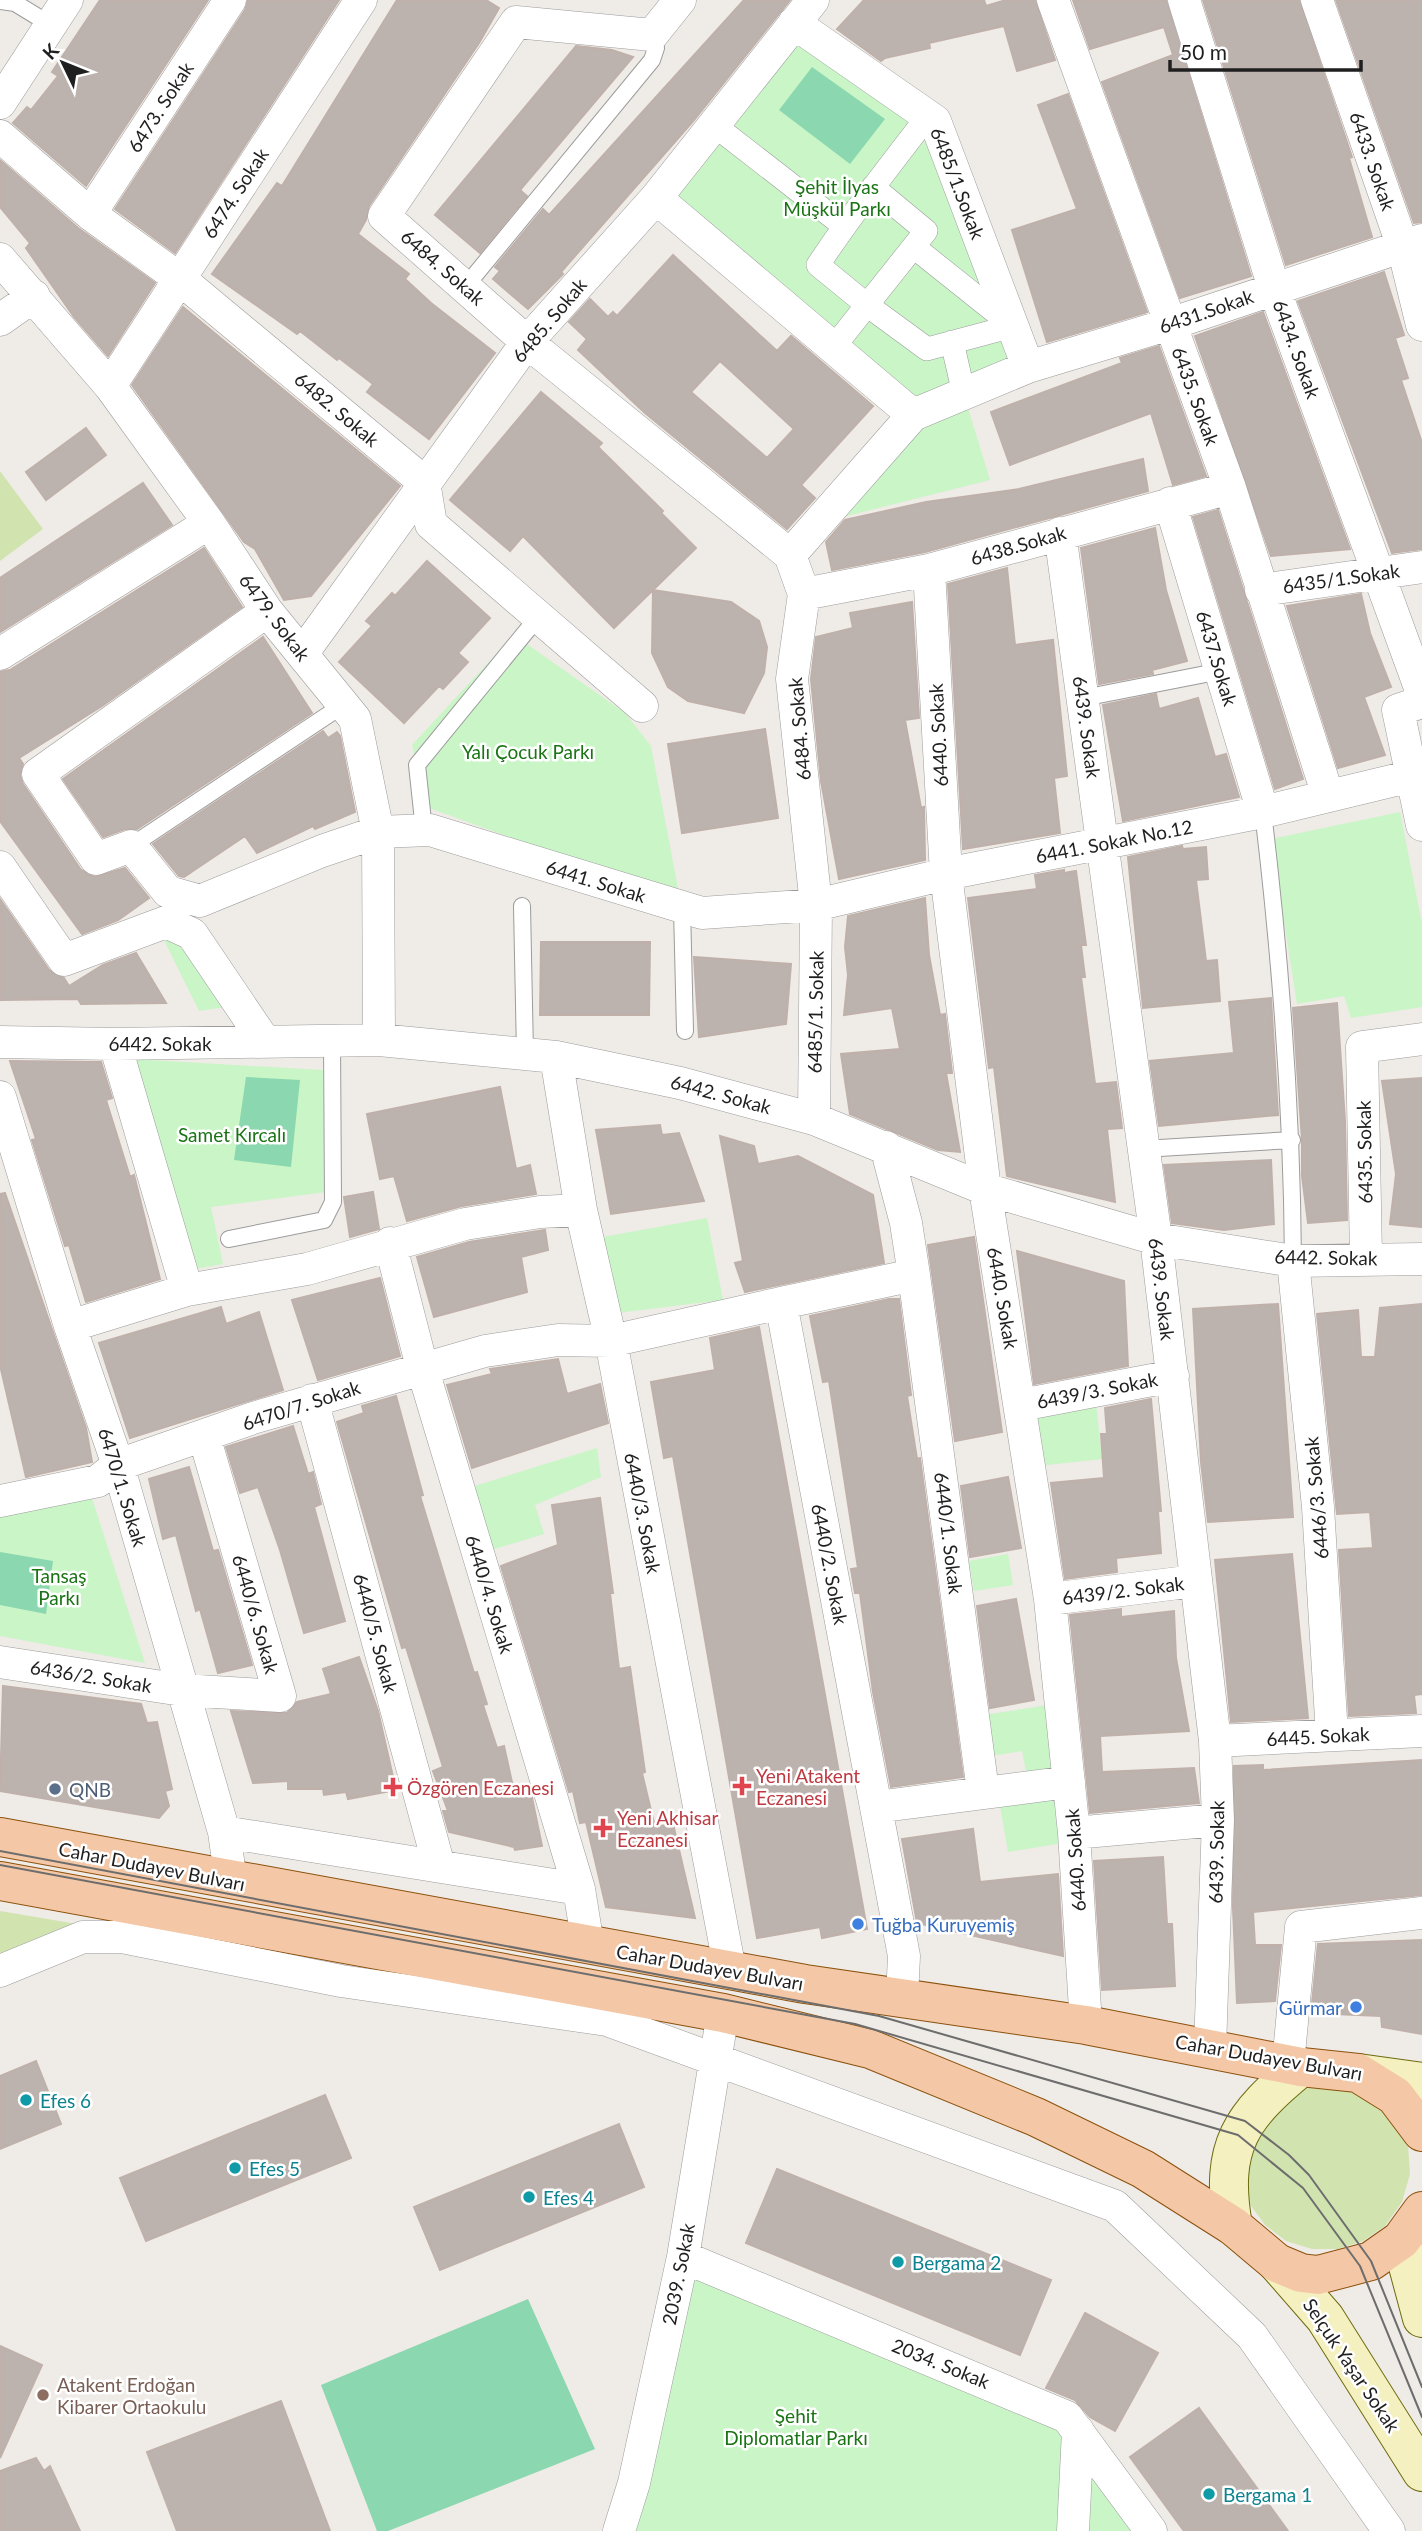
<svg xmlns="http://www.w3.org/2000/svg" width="1422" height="2531" font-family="Lato,sans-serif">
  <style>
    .grass { fill: #d1e4b0 }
    .park { fill: #c9f5c7 }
    .pitch { fill: #8bd7af }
    .building { fill: #bcb3af; stroke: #bfb0aa; stroke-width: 2; fill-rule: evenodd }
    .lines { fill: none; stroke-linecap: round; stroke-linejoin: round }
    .service-casing { stroke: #9c9c9c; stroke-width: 18 }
    .pedestrian-casing { stroke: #9c9c9c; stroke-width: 24 }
    .minor-casing { stroke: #9c9c9c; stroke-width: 33 }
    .secondary-casing { stroke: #6d6b0f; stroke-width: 40 }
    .primary-casing { stroke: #8c510d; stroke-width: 40 }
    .service { stroke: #fff; stroke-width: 16 }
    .pedestrian { stroke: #fff; stroke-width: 23 }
    .minor { stroke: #fff; stroke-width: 32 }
    .secondary { stroke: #f4f0bf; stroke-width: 38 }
    .primary { stroke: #f4c8a6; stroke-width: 38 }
    .tram { stroke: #6d6d6d; stroke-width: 2 }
    .health-dot { fill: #e0444e; stroke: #fff; stroke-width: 2.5 }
    .service-dot { fill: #5c6f8a; stroke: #fff; stroke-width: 2.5 }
    .shop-dot { fill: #3f7fe0; stroke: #fff; stroke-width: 2.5 }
    .culture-dot { fill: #0f9aa8; stroke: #fff; stroke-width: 2.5 }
    .education-dot { fill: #8d6e63; stroke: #fff; stroke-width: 2.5 }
    .labels { text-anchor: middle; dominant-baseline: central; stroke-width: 5; stroke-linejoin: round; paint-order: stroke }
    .street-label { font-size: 19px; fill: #1f1f1f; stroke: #fff }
    .park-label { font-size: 19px; fill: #1a7415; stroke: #fff }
    .health-label { font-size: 19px; fill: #be3a42; stroke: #fff; text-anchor: start }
    .service-label { font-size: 19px; fill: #4e5e75; stroke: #fff; text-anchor: start }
    .shop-label { font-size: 19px; fill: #366cbe; stroke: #fff; text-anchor: start }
    .culture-label { font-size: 19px; fill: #0d838f; stroke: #fff; text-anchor: start }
    .education-label { font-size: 19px; fill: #785e54; stroke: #fff; text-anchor: start }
  </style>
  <rect width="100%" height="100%" fill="#efebe6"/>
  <path class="grass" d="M0,471l43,58 -43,32z
    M0,1911l83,14 -83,34z
    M1321,2080l55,17 32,48 2,29 -8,28 -17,24 -22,15 -25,8h-26l-26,-8 -21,-16 -16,-22 -7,-52 26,-48z"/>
  <path class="park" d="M794,23l141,98 93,246 -115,48 -257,-217z
    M965,398l25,82 -159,40 85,-101z
    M514,635l111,78 26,33 29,153 -251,-91 -17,-63z
    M1400,812l22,112v83l-71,11 -7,-22 -47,8 -26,-165z
    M160,932l25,6 41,69 -27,4z
    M132,1059l191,11 3,122 -115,15 12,57 -28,5z
    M707,1218l16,82 -106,13 -14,-76z
    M1096,1404l6,55 -64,7 -5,-55z
    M597,1448l4,29 -66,28 9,29 -59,18 -17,-64z
    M90,1492l55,171 -145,-27v-130z
    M1008,1554l5,31 -39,6 -5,-30z
    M1054,1704l12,72 -38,7 -6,-32 -31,5 -7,-41z
    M1062,1790l7,52 -61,10 -9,-52z
    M686,2268l381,155 78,108h-517z"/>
  <path class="pitch" d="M812,67l73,52 -35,45 -71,-54z
    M246,1077l54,3 -9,87 -57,-7z
    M0,1552l53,9 -7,53 -46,-9z
    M528,2299l67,150 -207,82h-11l-56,-146z"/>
  <path class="building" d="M100,0h108l-122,186 -73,-63 14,-16 4,3 27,-34 -6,-4z
    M248,0h91l-164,253 -60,-44 130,-199z
    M397,0h89l13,8 -20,35 -110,163 -3,14 -8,14 51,40 -4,5 26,24 64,50 -66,86 -62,-47 6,-8 -34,-26 -2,2 -37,-29 -3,3 -85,-60 65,-91 5,3z
    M744,0h46l-96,120 -133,152 2,2 -35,35 -35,-30 7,-8 -5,-4 48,-58 6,6z
    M864,0h120l2,6 20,-6h29l20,60 -38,11 -13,-45 -75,17 1,5 -45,10 -4,3 -44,-32z
    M1073,0h93l85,276 -71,22 -78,-216 71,-27 -9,-28 -74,22z
    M1203,0h96l53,157 -3,1 23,79 -86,28z
    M1336,0h86v222l-8,1z
    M576,46l36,4 21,7 -113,133 7,6 -47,57 -45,-38z
    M1068,94l79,218 -100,30 -35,-112 65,-21 -39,-104z
    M0,160l78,68 77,55 -47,73 -34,-39 -48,-69 4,-5 -30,-36z
    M673,255l104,96 14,-15 82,70 -72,79 14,13 -28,31 -142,-116 -67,-63 9,-11 -18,-17 21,-23 18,18 5,-5 4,4zM720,361l74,68 -27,29 -76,-66z
    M1384,272l20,63 -9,3 13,40 -7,2 21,63v106l-30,4 -94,-252z
    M183,307l217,179 -89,110 -27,4 -29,-51 -11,-7 -112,-157z
    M1263,312l87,237 -79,7 -76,-220z
    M1159,346l47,130 -33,9 -22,-72 -141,52 -19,-53 131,-49 -2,-5z
    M541,392l61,51 -4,4 65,64 -2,2 35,35 -43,42 78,12 28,19 8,26 -3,26 -20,40 -56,-12 -20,-14 -16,-34 1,-63 -39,38 -91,-92 -13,15 -60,-51z
    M86,428l20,27 -60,45 -20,-28z
    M1143,459l5,32 -223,61 -93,18 -6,-28 19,-22 81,-18 93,-13z
    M143,483l29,42 -172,107v-54z
    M1218,510l85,269 -28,10 -82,-272z
    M1155,528l11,62 21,71 -35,9 1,4 -54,10 -18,-136z
    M204,548l38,59 -140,99 -83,52 4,6 -3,11 3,9 58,86 14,7 30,-9 24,30 -31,22 -36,14 -82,-113v-149l10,-2z
    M427,561l63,57 -32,35 10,9 -25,27 -4,-3 -35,37 -65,-61 33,-36 -6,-5 26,-28 3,3z
    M1007,568l8,77 38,-5 14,136 -13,2 6,55 -97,16 -15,-265z
    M1361,594l9,39 21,54 -27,10 21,58 -47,13 -51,-162z
    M912,602l7,116 -14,2 16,88 3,-1 1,53 -86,19 -18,-98 -10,-102 5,-42 37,-9 -3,-15z
    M263,637l49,76 -175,116h-12l-22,8 -40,-58z
    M1156,694l3,15 39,-11 17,59 11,-3 13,43 -116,24 -20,-116z
    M765,729l13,89 -96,15 -14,-89z
    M323,731l5,7 9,-6 3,4 15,76 -40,17 -2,-3 -56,27 -12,-17 -61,41 -5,-1 -26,-32z
    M1182,846l1,3 23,-2 2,32 -12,1 10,81 11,-1 3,41 -77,7 -15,-151z
    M1064,870v3l12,-2 10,74h-5l4,32h-4l14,107 21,-2 6,46 -15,1 8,73 -108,-26 -13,-109 -5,1 -21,-170 69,-9 -2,-14z
    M925,898l4,57 11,60 5,-1 7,59h-6l14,79 -22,-2 -88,-36 -9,-60 59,-5 -8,-41 -48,7 4,-40 -3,-28 3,-31z
    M0,899l49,71 15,8 5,8 34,-21 33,-12 30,50 -85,1 -3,-5 -78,1z
    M541,942h109l-1,73h-109z
    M694,957l97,7 -5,60 -87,13z
    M1271,998l7,117 -119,11 -9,-65 84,-8 -5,-51z
    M1337,1003l8,118 2,99 -39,3 -6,-47v-36l-9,-132z
    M10,1061l91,1 11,36 -6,2 24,77 4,-2 26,104 -74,23 -17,-57 -4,1 -33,-106 4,-1z
    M1422,1078v149l-32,-3 6,-50 -14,-93z
    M500,1087l16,82 14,-4 6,29 -74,12 -55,15 -13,-45 -14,3 -13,-65z
    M660,1125l2,10 17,-2 25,68 -93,13 -15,-84z
    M720,1136l34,10 4,18 40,-8 75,39 11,68 -139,29 -10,-29 8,-2z
    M1271,1160l3,64 -50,6 -52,-7 -8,-58z
    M373,1192l6,37 -29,8 -6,-40z
    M5,1193l81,235 6,34 -66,15 -26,-112v-171z
    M545,1230l3,20 -27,7 6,35 -93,25 -17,-60 52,-15z
    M974,1237l28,195 -47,9 -27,-196z
    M1017,1251l107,30 4,85 -94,18z
    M380,1278l20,78 -82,24 -26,-80z
    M889,1299h10l12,96 -4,1 10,63 3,-1 43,319 -72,10 -18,-95 -13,-99h-5l-4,-24 7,-1 -29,-187 -6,1 -13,-66z
    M1278,1304l15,213 -85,5 -7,-60 -8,-153z
    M1422,1304v390l-8,1 2,18 -67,3 -10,-166 34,-2 -3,-36 -33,2 -20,-200 41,-4 3,47h14l5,-49z
    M221,1307l5,17 33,-12 24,78 -153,48 -31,-95z
    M759,1327l108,602 -45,9 -2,-11 -63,11 -84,-482 -9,2 -13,-76 64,-12 -5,-32z
    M558,1359l9,35 33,-10 8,39 -136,45 -25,-83 45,-11 -2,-5z
    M396,1396l27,99 -3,1 54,177 3,-1 10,32 -4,1 14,43 7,-2 11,50 16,-3 11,53 -27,4 -1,-3 -65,-15 -6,-21h5l-15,-40 10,-4 -37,-120 -4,1 -65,-226 27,-9 -2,-7z
    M1151,1399l10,112h-3l3,42 -45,5 1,14 -52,7 -14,-96 53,-5 -3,-44h6l-2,-26z
    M293,1426l15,48 5,-2 8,32 -7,3 31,114 -41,12 -24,-83 -22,-63 -18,6 -14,-46z
    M189,1467l24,84 5,-1 34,115 -34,8 -18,-64 -4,2 -20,-76 -13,4 -14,-60z
    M1008,1477l13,71 -51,9 -9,-71z
    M600,1498l13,95h-3l9,76 11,-2 15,105 -3,1 13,54 18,-3 22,94 -89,-11 -20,-85 -6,1 -7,-32 -4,1 -68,-226 57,-21 -6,-40z
    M1292,1554l16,164 -77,4 -16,-162z
    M1016,1599l18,101 -44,8 -13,-102z
    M1121,1609v8l53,-6 2,47 13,73 -89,5 2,36 92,-4 5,35 -109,10 -20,-198z
    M359,1657l19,54 18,79 -48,9 -2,-7 -22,3 -1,-6h-35v-8l-35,2 -22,-72 56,2 10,-11 34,-8 -8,-25z
    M3,1686l138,18 6,19 10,-1 15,67 -7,2 4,15 -10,12 -159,-27z
    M1422,1760v135l-169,17 2,33h26l-6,56 -38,2 -4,-95 1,-142 29,-1v5z
    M973,1829l7,53 78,-8 5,82 -146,-33 -15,-84z
    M1163,1857l4,67h5l3,62 -73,4 -8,-129z
    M1422,1940v94l-40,-7 -1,-11 -70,-3 7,-69z
    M36,2061l25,63 -61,25v-73z
    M325,2095l26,63 -205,83 -26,-63z
    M619,2124l25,63 -204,83 -26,-63z
    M777,2169l274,111 -31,75 -274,-112z
    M1085,2313l73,40 -43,78 -25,-14 -15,-17 -29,-12z
    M0,2346l42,19 -42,93z
    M281,2401l49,130h-153l-30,-79z
    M1199,2408l89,123h-104l-54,-74z
    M36,2458l8,13 6,-5 30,65h-80v-60z"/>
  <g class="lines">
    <defs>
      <path id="service" d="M0,1l15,2 36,22
        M465,287l187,-227 4,-12 -4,-13
        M1083,698l138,-27
        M1263,812c18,150 29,298 30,449
        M424,830l-7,-65 121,-148
        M131,846l212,-141
        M522,906l3,148
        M682,908l3,123
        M1143,1149l149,-9
        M229,1239l95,-19 9,-18 -1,-161"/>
      <path id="pedestrian" d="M714,125l130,101
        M873,187l53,44 -59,74 -49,-40c34,-51 72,-100 110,-149
        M914,247l99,79
        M952,342l12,52
        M833,348l34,-43 60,44 86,-23"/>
      <path id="minor" d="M680,0l-28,35 -136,-13 -132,194 143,126 263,213 14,39 -12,85 24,226 -2,214
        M1053,0l177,488 98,308
        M1184,0l90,288 148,405
        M1317,0l86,247 19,78
        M794,23l141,98 93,246
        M0,103l67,-103
        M0,136l90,78 90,65 244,203 7,42 211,182
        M656,198l257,217 -123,140
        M90,214l140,-214
        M0,259l110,127 99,137 58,88 88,108 23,113 1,208
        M0,320l34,-24
        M110,386l251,-386
        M913,415l115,-48 142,-43 252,-84
        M1170,503l93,309
        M1060,533l96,706 59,502 3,79 -8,228
        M929,570l17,304 39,315 65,410 24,234 12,192
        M1261,590l161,-23
        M804,594l125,-24 301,-82
        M267,611l-229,163 58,85 35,-13 37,46 32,9 122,-50 56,-19 52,-2 272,83 114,-8 130,-31 317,-62 149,-36
        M0,654l209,-131
        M302,654l225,-312 129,-144 157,-198
        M1422,702l-24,8 24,115
        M0,867l64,93 102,-38 26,12 73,108
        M0,1042l115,2 264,-4 177,17 124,26 134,36 171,70 171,50 137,22 129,-2
        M115,1044l72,246
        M556,1057l25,153 30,131 119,629
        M0,1097l70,229 48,139 106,367 7,49
        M390,1243l32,124 157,522 9,56
        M1366,1258l-4,-211 60,-8
        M1293,1261l25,246 14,228
        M914,1275l69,516
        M781,1303l133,-28 -8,-52 -20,-76
        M70,1326l117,-36 120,-21 158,-45 75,-12 41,-2
        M312,1400l127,466
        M1021,1405l152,-29
        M0,1501l98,-20 20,-16 135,-47 232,-67 73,-11 53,1 170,-38 123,653 -2,41
        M1050,1599l145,-18
        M0,1662l182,28 98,6 -76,-260
        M1215,1741l207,-10
        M876,1807l193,-25
        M224,1832l355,57
        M1074,1833l144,-13
        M0,1971l83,-34h39l219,44 266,39 508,186 137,130 137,195
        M1288,2064l13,-137 121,-14
        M683,2257l384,160 84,114
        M619,2531l15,-48 49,-226 40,-244
        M1073,2531l5,-100"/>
      <path id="secondary" d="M1358,2073l64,9
        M1233,2226c-14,-80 8,-110 68,-159
        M1401,2240l21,78
        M1277,2263l48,55 97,154"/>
      <path id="primary" d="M0,1837l805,147 281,41 215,42 57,6 37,23 27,36
        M0,1881l723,132 147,36 166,68 107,52 90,57 44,37 24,10 17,2 53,-14 30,-21 21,-29"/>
    </defs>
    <use href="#service" class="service-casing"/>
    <use href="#pedestrian" class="pedestrian-casing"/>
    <use href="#minor" class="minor-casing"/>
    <use href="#secondary" class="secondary-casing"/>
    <use href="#primary" class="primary-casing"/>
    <use href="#service" class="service"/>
    <use href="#pedestrian" class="pedestrian"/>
    <use href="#minor" class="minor"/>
    <use href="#secondary" class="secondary"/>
    <use href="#primary" class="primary"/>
    <path class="tram" d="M0,1851l879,165 366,105 44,34 20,20 62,86 51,126
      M0,1865l855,159 383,111 65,53 57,78 62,151"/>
  </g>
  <g class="health-dot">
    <path d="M738.5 1775.5h7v7h7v7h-7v7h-7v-7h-7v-7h7z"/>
    <path d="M389.5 1776.5h7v7h7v7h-7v7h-7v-7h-7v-7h7z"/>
    <path d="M599.5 1817.5h7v7h7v7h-7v7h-7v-7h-7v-7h7z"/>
  </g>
  <circle class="service-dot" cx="55" cy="1789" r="7"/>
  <g class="shop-dot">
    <circle cx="858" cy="1924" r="7"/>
    <circle cx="1356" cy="2007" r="7"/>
  </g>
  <g class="culture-dot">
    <circle cx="26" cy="2100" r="7"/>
    <circle cx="235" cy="2168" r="7"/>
    <circle cx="529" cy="2197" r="7"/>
    <circle cx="898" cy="2262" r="7"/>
    <circle cx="1209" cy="2494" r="7"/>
  </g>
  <circle class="education-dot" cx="43" cy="2395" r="7"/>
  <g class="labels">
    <g class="street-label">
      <text transform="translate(160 107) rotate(-57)">6473. Sokak</text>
      <text transform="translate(1373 161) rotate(71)">6433. Sokak</text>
      <text transform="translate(958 183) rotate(69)">6485/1.Sokak</text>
      <text transform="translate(235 193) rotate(-57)">6474. Sokak</text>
      <text transform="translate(443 267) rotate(41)">6484. Sokak</text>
      <text transform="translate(1206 311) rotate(-19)">6431.Sokak</text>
      <text transform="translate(549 320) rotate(-50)">6485. Sokak</text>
      <text transform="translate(1297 349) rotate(70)">6434. Sokak</text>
      <text transform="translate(1196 396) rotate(70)">6435. Sokak</text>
      <text transform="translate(337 409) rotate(40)">6482. Sokak</text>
      <text transform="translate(1018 545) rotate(-16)">6438.Sokak</text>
      <text transform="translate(1341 578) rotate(-8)">6435/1.Sokak</text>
      <text transform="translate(275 617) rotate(53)">6479. Sokak</text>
      <text transform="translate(1217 658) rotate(73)">6437.Sokak</text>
      <text transform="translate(1087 727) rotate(82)">6439. Sokak</text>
      <text transform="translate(799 729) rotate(-95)">6484. Sokak</text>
      <text transform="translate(938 735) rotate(-93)">6440. Sokak</text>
      <text transform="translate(1114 841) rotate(-11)">6441. Sokak No.12</text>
      <text transform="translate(596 881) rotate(17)">6441. Sokak</text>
      <text transform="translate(815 1012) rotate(-89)">6485/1. Sokak</text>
      <text x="160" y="1043">6442. Sokak</text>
      <text transform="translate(721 1094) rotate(15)">6442. Sokak</text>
      <text transform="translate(1364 1152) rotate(-91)">6435. Sokak</text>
      <text transform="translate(1326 1257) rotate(1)">6442. Sokak</text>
      <text transform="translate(1162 1289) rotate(83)">6439. Sokak</text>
      <text transform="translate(1003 1298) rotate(80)">6440. Sokak</text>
      <text transform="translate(1097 1390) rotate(-11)">6439/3. Sokak</text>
      <text transform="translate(301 1405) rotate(-18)">6470/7. Sokak</text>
      <text transform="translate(123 1487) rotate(73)">6470/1. Sokak</text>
      <text transform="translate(1316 1498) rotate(-95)">6446/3. Sokak</text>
      <text transform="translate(643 1513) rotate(79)">6440/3. Sokak</text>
      <text transform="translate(949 1533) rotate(83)">6440/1. Sokak</text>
      <text transform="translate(830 1564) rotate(79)">6440/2. Sokak</text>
      <text transform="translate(1123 1590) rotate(-7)">6439/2. Sokak</text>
      <text transform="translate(490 1594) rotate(73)">6440/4. Sokak</text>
      <text transform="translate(256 1614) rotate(74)">6440/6. Sokak</text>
      <text transform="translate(376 1633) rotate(75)">6440/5. Sokak</text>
      <text transform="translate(91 1676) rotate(9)">6436/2. Sokak</text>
      <text transform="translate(1318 1736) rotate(-3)">6445. Sokak</text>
      <text transform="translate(1216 1852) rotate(-89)">6439. Sokak</text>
      <text transform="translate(1075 1860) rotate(-94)">6440. Sokak</text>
      <text transform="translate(152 1866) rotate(11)">Cahar Dudayev Bulvarı</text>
      <text transform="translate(710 1967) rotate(10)">Cahar Dudayev Bulvarı</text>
      <text transform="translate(1269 2057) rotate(10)">Cahar Dudayev Bulvarı</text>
      <text transform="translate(678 2274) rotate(-79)">2039. Sokak</text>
      <text transform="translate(941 2363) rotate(22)">2034. Sokak</text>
      <text transform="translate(1352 2365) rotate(56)">Selçuk Yaşar Sokak</text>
    </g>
    <g class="park-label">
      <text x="837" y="186">Şehit İlyas<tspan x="837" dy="22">Müşkül Parkı</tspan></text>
      <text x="528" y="751">Yalı Çocuk Parkı</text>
      <text x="232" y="1134">Samet Kırcalı</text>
      <text x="59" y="1575">Tansaş<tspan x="59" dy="22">Parkı</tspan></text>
      <text x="796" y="2415">Şehit<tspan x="796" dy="22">Diplomatlar Parkı</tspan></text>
    </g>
    <g class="health-label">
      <text x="756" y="1775">Yeni Atakent<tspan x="756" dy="22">Eczanesi</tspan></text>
      <text x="407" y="1787">Özgören Eczanesi</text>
      <text x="617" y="1817">Yeni Akhisar<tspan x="617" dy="22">Eczanesi</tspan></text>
    </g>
    <g class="service-label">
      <text x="69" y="1789">QNB</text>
    </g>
    <g class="shop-label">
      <text x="872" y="1924">Tuğba Kuruyemiş</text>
      <text x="1342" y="2007" text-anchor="end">Gürmar</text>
    </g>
    <g class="culture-label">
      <text x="40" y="2100">Efes 6</text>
      <text x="249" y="2168">Efes 5</text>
      <text x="543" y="2197">Efes 4</text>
      <text x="912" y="2262">Bergama 2</text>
      <text x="1223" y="2494">Bergama 1</text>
    </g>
    <g class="education-label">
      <text x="57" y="2384">Atakent Erdoğan<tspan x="57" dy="22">Kibarer Ortaokulu</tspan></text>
    </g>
  </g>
  <g transform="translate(63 63) rotate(313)" stroke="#ffffff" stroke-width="5" paint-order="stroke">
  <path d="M0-5L12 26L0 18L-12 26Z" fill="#1f1f1f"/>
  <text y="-10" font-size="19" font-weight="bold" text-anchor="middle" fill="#1f1f1f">K</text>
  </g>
  <path d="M1170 60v10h191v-10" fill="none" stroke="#1f1f1f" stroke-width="3.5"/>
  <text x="1180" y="60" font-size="21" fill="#1f1f1f" stroke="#ffffff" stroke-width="5" paint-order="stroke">50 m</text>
</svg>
